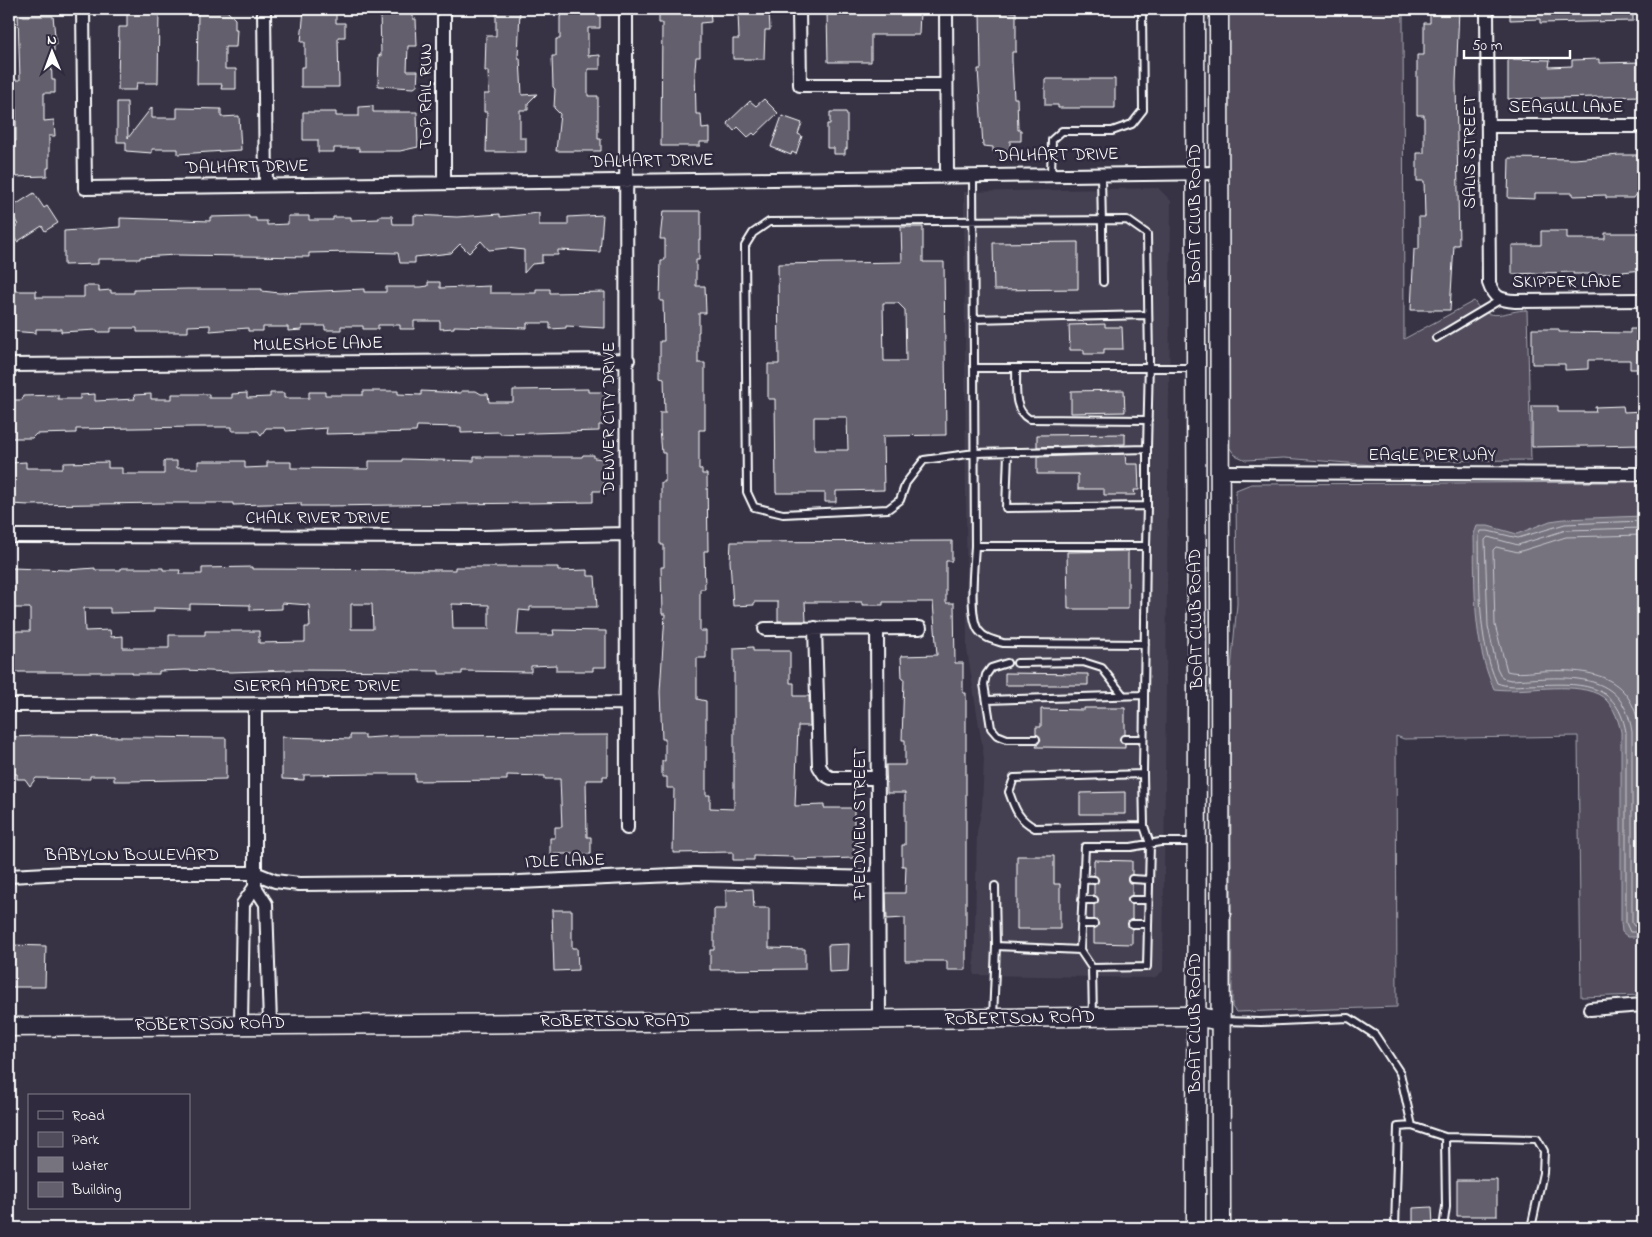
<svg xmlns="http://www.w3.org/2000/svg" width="1652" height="1237" font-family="'Indie Flower',sans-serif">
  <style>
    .built { fill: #444051 }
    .green { fill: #514c5c; stroke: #a8a6ae }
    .water { fill: #76737f; stroke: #adabb2 }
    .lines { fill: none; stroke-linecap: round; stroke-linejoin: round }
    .shore { stroke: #c8c7cc; stroke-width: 1 }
    .building { fill: #635f6d; stroke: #fff; fill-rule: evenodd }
    .lane-casing { stroke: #fff; stroke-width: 10 }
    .street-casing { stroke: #fff; stroke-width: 16 }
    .secondary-casing { stroke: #fff; stroke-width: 21 }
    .lane { stroke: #2f2a3d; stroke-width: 6 }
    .street { stroke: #2f2a3d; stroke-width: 12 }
    .secondary { stroke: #2f2a3d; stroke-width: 18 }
    .labels { text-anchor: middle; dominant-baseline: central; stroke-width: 5; stroke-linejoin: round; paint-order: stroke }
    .street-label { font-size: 18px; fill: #fff; stroke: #2f2a3d }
  </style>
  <rect width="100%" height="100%" fill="#373345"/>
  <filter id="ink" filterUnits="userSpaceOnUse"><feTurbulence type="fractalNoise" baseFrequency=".02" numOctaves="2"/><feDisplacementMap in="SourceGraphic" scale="10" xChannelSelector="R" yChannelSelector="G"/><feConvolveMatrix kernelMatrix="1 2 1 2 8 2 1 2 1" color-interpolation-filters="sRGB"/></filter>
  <g filter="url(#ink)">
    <path class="built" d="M1158,188l13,13 -8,770 -9,7 -180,-3 3,-143 5,-24 2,-50 -17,-109 -3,-457z"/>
    <path class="green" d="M1228,9h175l1,330 70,-38c14,24 33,9 53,9l4,150 -122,1 -2,4 -21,1 -102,-8 -38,2 -11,-5 -6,-8z
      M1643,482v513l-62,2 -3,-261 -174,3 -8,-3 1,271 -161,5 -4,-5 -2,-327 7,-76 -1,-114 15,-6z"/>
    <path class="water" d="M1643,516v421h-15l-6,-5 -1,-9v-191c-3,-14 -9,-31 -23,-38 -29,-13 -73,-1 -104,-5 -22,-48 -19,-103 -20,-155l3,-8h11l29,8 33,-13 14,-2z"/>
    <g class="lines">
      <path class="shore" d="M1643,521l-78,3 -47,14 -30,-7h-7l-2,5c1,48 -2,103 18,147 10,4 21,3 31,2 45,-1 88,-8 98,47v191l4,9h13
        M1643,528l-77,2 -48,15 -30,-8 -3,3 3,86 9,42 5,10 9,2c50,-2 112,-14 121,52v191l2,3h9
        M1643,535l-77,2 -48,15 -22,-5 -3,3 2,75 12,46c10,3 24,1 34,0 49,-2 90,2 99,60l-1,185 4,3"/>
    </g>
    <path class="building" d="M304,9h32v14h9v14h-7l1,50h-38v-20h4v-25h-4z
      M496,9h24l-2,49h2l2,37 15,-1 -9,9v7h-8v28h6v14h-40l1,-40h-3v-18h5l-1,-23h-3l1,-35h10z
      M567,9h30v5h3v14h-12v28l12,-1v14h-12v27h10v43h3v12h-45l4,-37 -6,-6 1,-19 -2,-2 -1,-31h4v-17h4v-22z
      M659,9h51l1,13 -11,1v34h-4l-1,12 1,45h5l1,15 8,-1v14h-10v4h-39l1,-123h-3z
      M1430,9h29l-3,74 3,162h-5l-4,65h-39l3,-61h5v-32h6l-1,-36h-7v-28h7v-38h-7v-60h7v-32h6z
      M1510,9h123v12l-93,2v-4l-30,1z
      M226,10l9,9v10h2l-1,18h-11v22h11v20h-15l1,-5h-25l1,-73z
      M863,10l57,1 -1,24h-48v27h-43l-1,-51z
      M127,11h32l-1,72h-21l-1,7h-18l1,-63h8z
      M380,11h27l1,3h5v5h3l1,27h-9l-1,25h11l-1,15 -3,2 -36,-2 1,-31 2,1z
      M769,11l1,19h-5l-1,29h-31v-20h6l-1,-27z
      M980,11l36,1v40h-4v9l2,37h3l1,32h3v11h-11v11h-17v-5l-10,-1 -5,-77h3z
      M18,16h35l3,29h-2v6h-3l1,29h3v13h-11v28l10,-1 1,16h-6v32h-2v8l-34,1v-36h3v-47h-5l-1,-14h10z
      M1508,59l42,1 -1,7 23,-1v-6l27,-1v4l44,-1v34l-135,3z
      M1045,79h70v29h-57v-3h-13z
      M764,99l14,14 -23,22 -2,-2 -5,4 -10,-10 -4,4 -7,-8 23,-22 6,5z
      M117,102h10l1,36 24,-31v11h25v-10l44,1v8l18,-1 2,34 -63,4v-5h-26v4l-26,-2v-9h-9z
      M373,106v6h44l1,35 -18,4h-41v-3h-25v4h-16v-12h-15v-28h33v4h23v-9z
      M830,112h16l1,3v34h-2v5h-11v-6h-7v-24h3z
      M782,116l20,7 -4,11 4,2 -6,18 -4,-2 -1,3 -20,-8z
      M1619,155h24v40l-9,1v2h-28v-3l-33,1v-3h-38v6l-27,-1 1,-40 66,1z
      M34,193l10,15 3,-2 11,17 -13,8 -3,-5 -25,16 -7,-12 8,-5 -9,-16z
      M663,211h38v28h-2v21h-3v26h9l1,27h-7v19h-1v31h7v67h-6v39h3v5h5l1,77h-4l1,38h-5v42h6v27h-9v41l9,2v94h4v13l24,1v-161l19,-1v4h37v32h4v13h15l1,30h-12l-3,80 29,-1v3h30v50l-60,2v-3l-40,-1v4h-21v-8l-60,1 1,-65h-7v-11h-5v-16h3v-22h-3l-2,-47 5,-78h-3l-1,-47h3v-22h-3v-63h4v-29h-3l-2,-23v-17h5l-1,-35 -4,-1v-36h4l-1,-40h-3l1,-41h4v-21h-5z
      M539,213v12h29v-8l35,-2 -3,37 -42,-2v5h-16v8l-10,1 -8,9v-23l-17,-2 -18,2 -8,-9 -12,12 -9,-9 -9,9 -36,4v6h-15l-2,-10 -47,-1 -42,1v4l-132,-2 -37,2v2h-42v5l-34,1v-34l56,-4v-9l90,3v-4l39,-1v2h7v3h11v4l21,-1v-8h21v4h24v-3h18v3l28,-1v-3h13l1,8h21v-9l43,2 43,-3v3z
      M901,227h22v35h21l2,173 -63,1 1,54 -48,1v11h-11v-9h-49l-1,-94h-7v-35h11l-1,-100 124,-2zM883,303h15l7,7 1,51h-22zM814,417h33l1,33h-34z
      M1541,231h26v8h38v-6h38v37l-43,4h-27v-2l-61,2v-29h29z
      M1078,242v47l-84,1 -1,-47z
      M428,282h12v6l50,-2v7h46v-4h14v4l55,-1v36l-39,-2v2l-16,1v-6h-23v5l-73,-2v2l-14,1v-8h-26v8h-14v-4h-22v4h-15v-3h-22v4h-16v-4h-23v4l-14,1v-4h-25v4h-15v-3l-38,3v-6l-22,1v6h-51v-4h-26v4h-14v-2l-36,2v-3h-25v4l-27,-2v-40h27v6h48v-11h15v5l12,-1v3h23v-3l54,-1h74v2l17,2 85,-4v3h22v-5h35l7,-1z
      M1105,324v3h17l1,22h-19v5h-20v-4h-14l-1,-25z
      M1532,329h27v3l71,1v-4h13v40h-13v-9h-42v9l-23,1v-6h-33z
      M588,389v3h17v33h-6v6l-99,3v-2l-39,1v-6l-44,-1 -1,6 -90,2 1,-6 -41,3 -1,-3h-19l-5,7 -3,-4h-26v-4h-38l-118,2v4l-40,1 -4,4h-23v-38h13l1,-4 35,-1v4h22v-4l15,-1v7l40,-2 -1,-4 17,-1v5h21v-5h37v4h23v-4l15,-1v5l23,-1v-4h14v5h25v-6h16v3h38v-4h35v3l23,1v-4l40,2v-2h15l5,3h7l1,8h24v-12z
      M1124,390l1,22 -54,1v-22z
      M1532,406h26v6h38l-1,-5 28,-1 1,6 19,-1v34l-111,2z
      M1125,434v10l-88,3v-12z
      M1125,454l1,10h12l1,26h-5l1,5h-31v-6h-26v-15h-41v-17z
      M583,455h11v3l11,1 -1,32h-11v11l-266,4h-26v-3l-68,2v-2h-68l-136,2 -19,-1 -1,-4v-37l17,-1v6h37v-5l45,-1v6h14v6h42v-13h13v7h21v-7h47v7l22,-1v-5h24v6l78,1v-8h33v-2l72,2v-4h108z
      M952,541v20h-6v42h8l1,60h8v30h3v277h-19v-9h-42v-43l-18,1 -1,-26h19l1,-27h-4v-21h3v-52h-18l-1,-28h19v-25h-3l2,-62h-2l-1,-22 36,-1 -4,-53h-50v3h-21v-3h-57l1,19h-28v-19h-24v3l-21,1 -3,-45 1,-19z
      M1128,551v58h-60l-1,-57z
      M252,567v2l203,1v-3h103v4l30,-1v6h7l2,31h-67v4l-11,-1 -2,25h37l-1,-5 53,1v36h-13v4h-37v-6l-25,1v6l-69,-1v3h-23v-3l-150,-1 -58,2 -46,-2 -26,1v3h-27v-2h-120v-3h-3v-38h21v-23h-21v-28h3v-12l56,2 27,-2v2h26v-2h42v2h17l-1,4h23v-6zM282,603l27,2 1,22h-5v15l-46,1v-12h-54v4h-36v13h-46v-12l-12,1 -1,-7 -25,1 -1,-23h26v5l44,-1v-4l36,1v-5l60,1v5l32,-1zM351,604h21l1,25h-22zM452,604l37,1v24h-36z
      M1005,673l83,1v11h-83z
      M1084,708h41v26l-6,5 2,4 4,1v4l-89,-1 5,-8 -5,-5v-7h5v-18l43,1z
      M350,735h15v3l29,-2 214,-1v41h-5v4h-17l1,57h4v17h-41v-16h5v-11h7l-2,-48h-15v-3l-38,-1v5l-92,1v-7h-38l-73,1v5l-22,-1v-42l68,2z
      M39,736l187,2v41l-100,2h-12v-5h-24v3l-54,-1 -6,8 -5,-7h-8v-5h-8v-37z
      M1125,792v22h-45v-21z
      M1017,856h37v28h6v45h-43z
      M1094,860l38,1v13l-5,5 5,5v11l-5,5 5,5v14l-5,5 5,5v15l-38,-1v-14l5,-5 -5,-5v-14l5,-5 -5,-5v-10l5,-5 -5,-5z
      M753,889l1,19h15v40l36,1v20l-95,1v-20h4v-41h12v-19z
      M552,910h20v38h5l1,22 -24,1z
      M849,944l-1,27 -19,1 -1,-27z
      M9,945l37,1 -1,41h-36z
      M1457,1180h40v36h-40z
      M1432,1207l1,18h-20v-17z"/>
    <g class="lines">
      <defs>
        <path id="lane" d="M1051,174l1,-34 10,-9h50l20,-7 11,-14 -1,-101
          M1101,174l2,108
          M973,176l2,370h171l1,-40
          M974,319l174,-4
          M1436,338l64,-38
          M974,368h221
          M1016,368c1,18 -4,41 13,51l119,1
          M1008,453l-2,55 141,-2v-57l-172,4 -51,7 -18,23 -6,17 -12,9 -105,5 -29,-7 -7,-15 -2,-246 8,-13 16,-11 358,-2 20,14 2,126 -2,89
          M975,546c-1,18 -7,72 4,85 6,8 15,9 24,12l142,1
          M1007,663l-16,5 -5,7 -2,9 7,44 6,7 10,4h29
          M1017,663l66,-1 19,6 21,27
          M987,700l157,-5
          M1124,739h19
          M1143,774l3,-228
          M1083,879l11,1
          M1132,879l17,1
          M1082,900h12
          M1132,900h16
          M1081,924h13
          M1132,924h16
          M996,946l84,4 5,-103h46l29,-5h35
          M1080,950l12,18 1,49
          M1092,968l55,-1 3,-123 -6,-18 -1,-52 -129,4 -5,14c6,17 9,27 26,36l109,-2
          M993,1018l3,-72 -1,-60
          M1221,1021l40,1 88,-4 26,17 25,38 12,53 33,11 1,70 -3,21
          M1445,1137l92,2 7,12 -1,22 -12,55h-2
          M1395,1228l3,-101 14,-1"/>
        <path id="street" d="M83,9l2,179 1135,-15
          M264,9l2,176
          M626,9l1,819
          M799,9l1,76h146
          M946,9l1,166
          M1487,9l2,274c5,15 11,17 26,18l128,-1
          M1489,126h154
          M444,182v-173
          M9,365l619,-5
          M1220,472l423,2
          M9,536l475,1 143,-3
          M815,628l4,138 5,8 7,4h47
          M877,628l2,393
          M765,629l155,-1
          M9,705l617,-2
          M255,705v182l11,17 4,119
          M9,876l58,-3h188l20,8 24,3 220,-2 176,-8 183,4
          M1590,1009l53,-4
          M241,1025l2,-121 12,-17"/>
        <path id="secondary" d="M1195,9l2,679 -1,540
          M1219,9l2,1219
          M9,1027c388,-4 777,-4 1165,-11h21l25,5"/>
      </defs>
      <use href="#lane" class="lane-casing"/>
      <use href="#street" class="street-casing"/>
      <use href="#secondary" class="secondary-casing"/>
      <use href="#lane" class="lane"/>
      <use href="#street" class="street"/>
      <use href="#secondary" class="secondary"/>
    </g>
  </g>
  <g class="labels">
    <g class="street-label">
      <text transform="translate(427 96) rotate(-90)">TOP RAIL RUN</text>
      <text x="1566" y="108">SEAGULL LANE</text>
      <text transform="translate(1471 152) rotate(-90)">SALIS STREET</text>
      <text transform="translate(1057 156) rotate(-1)">DALHART DRIVE</text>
      <text transform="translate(652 162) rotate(-1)">DALHART DRIVE</text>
      <text transform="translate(247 168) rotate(-1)">DALHART DRIVE</text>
      <text transform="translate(1196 214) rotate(-90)">BOAT CLUB ROAD</text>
      <text x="1567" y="283">SKIPPER LANE</text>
      <text transform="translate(318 345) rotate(-1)">MULESHOE LANE</text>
      <text transform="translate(610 418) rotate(-90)">DENVER CITY DRIVE</text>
      <text x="1432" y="456">EAGLE PIER WAY</text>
      <text x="318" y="519">CHALK RIVER DRIVE</text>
      <text transform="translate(1197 619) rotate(-91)">BOAT CLUB ROAD</text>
      <text x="317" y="687">SIERRA MADRE DRIVE</text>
      <text transform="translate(861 824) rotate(-90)">FIELDVIEW STREET</text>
      <text x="132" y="856">BABYLON BOULEVARD</text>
      <text transform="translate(565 862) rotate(-2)">IDLE LANE</text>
      <text transform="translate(1020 1019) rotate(-1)">ROBERTSON ROAD</text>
      <text x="615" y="1022">ROBERTSON ROAD</text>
      <text transform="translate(1196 1023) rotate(-90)">BOAT CLUB ROAD</text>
      <text transform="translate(210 1025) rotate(-1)">ROBERTSON ROAD</text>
    </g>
  </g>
  <rect width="1652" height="1237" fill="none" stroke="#2f2a3d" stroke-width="30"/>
  <rect x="15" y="15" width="1622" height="1207" fill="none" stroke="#fff" stroke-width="2" filter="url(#ink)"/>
  <rect x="28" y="1094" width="162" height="115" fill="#2f2a3d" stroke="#827f8b"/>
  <rect x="38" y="1111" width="25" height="8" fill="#2f2a3d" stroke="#827f8b"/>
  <text x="72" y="1120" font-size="15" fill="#ffffff">Road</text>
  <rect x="38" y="1132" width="25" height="15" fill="#514c5c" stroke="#827f8b"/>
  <text x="72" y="1144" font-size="15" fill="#ffffff">Park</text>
  <rect x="38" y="1157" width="25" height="15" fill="#76737f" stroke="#827f8b"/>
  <text x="72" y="1170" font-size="15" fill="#ffffff">Water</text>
  <rect x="38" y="1182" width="25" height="15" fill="#635f6d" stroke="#827f8b"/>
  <text x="72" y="1194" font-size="15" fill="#ffffff">Building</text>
  <g transform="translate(52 52) rotate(359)" stroke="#2f2a3d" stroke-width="4" paint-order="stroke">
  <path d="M0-4L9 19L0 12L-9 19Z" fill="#ffffff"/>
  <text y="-8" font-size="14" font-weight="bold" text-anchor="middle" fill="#ffffff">N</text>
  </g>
  <path d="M1464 50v8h106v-8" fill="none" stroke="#ffffff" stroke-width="2.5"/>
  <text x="1472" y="50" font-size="15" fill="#ffffff" stroke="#2f2a3d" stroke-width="4" paint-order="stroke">50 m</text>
</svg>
